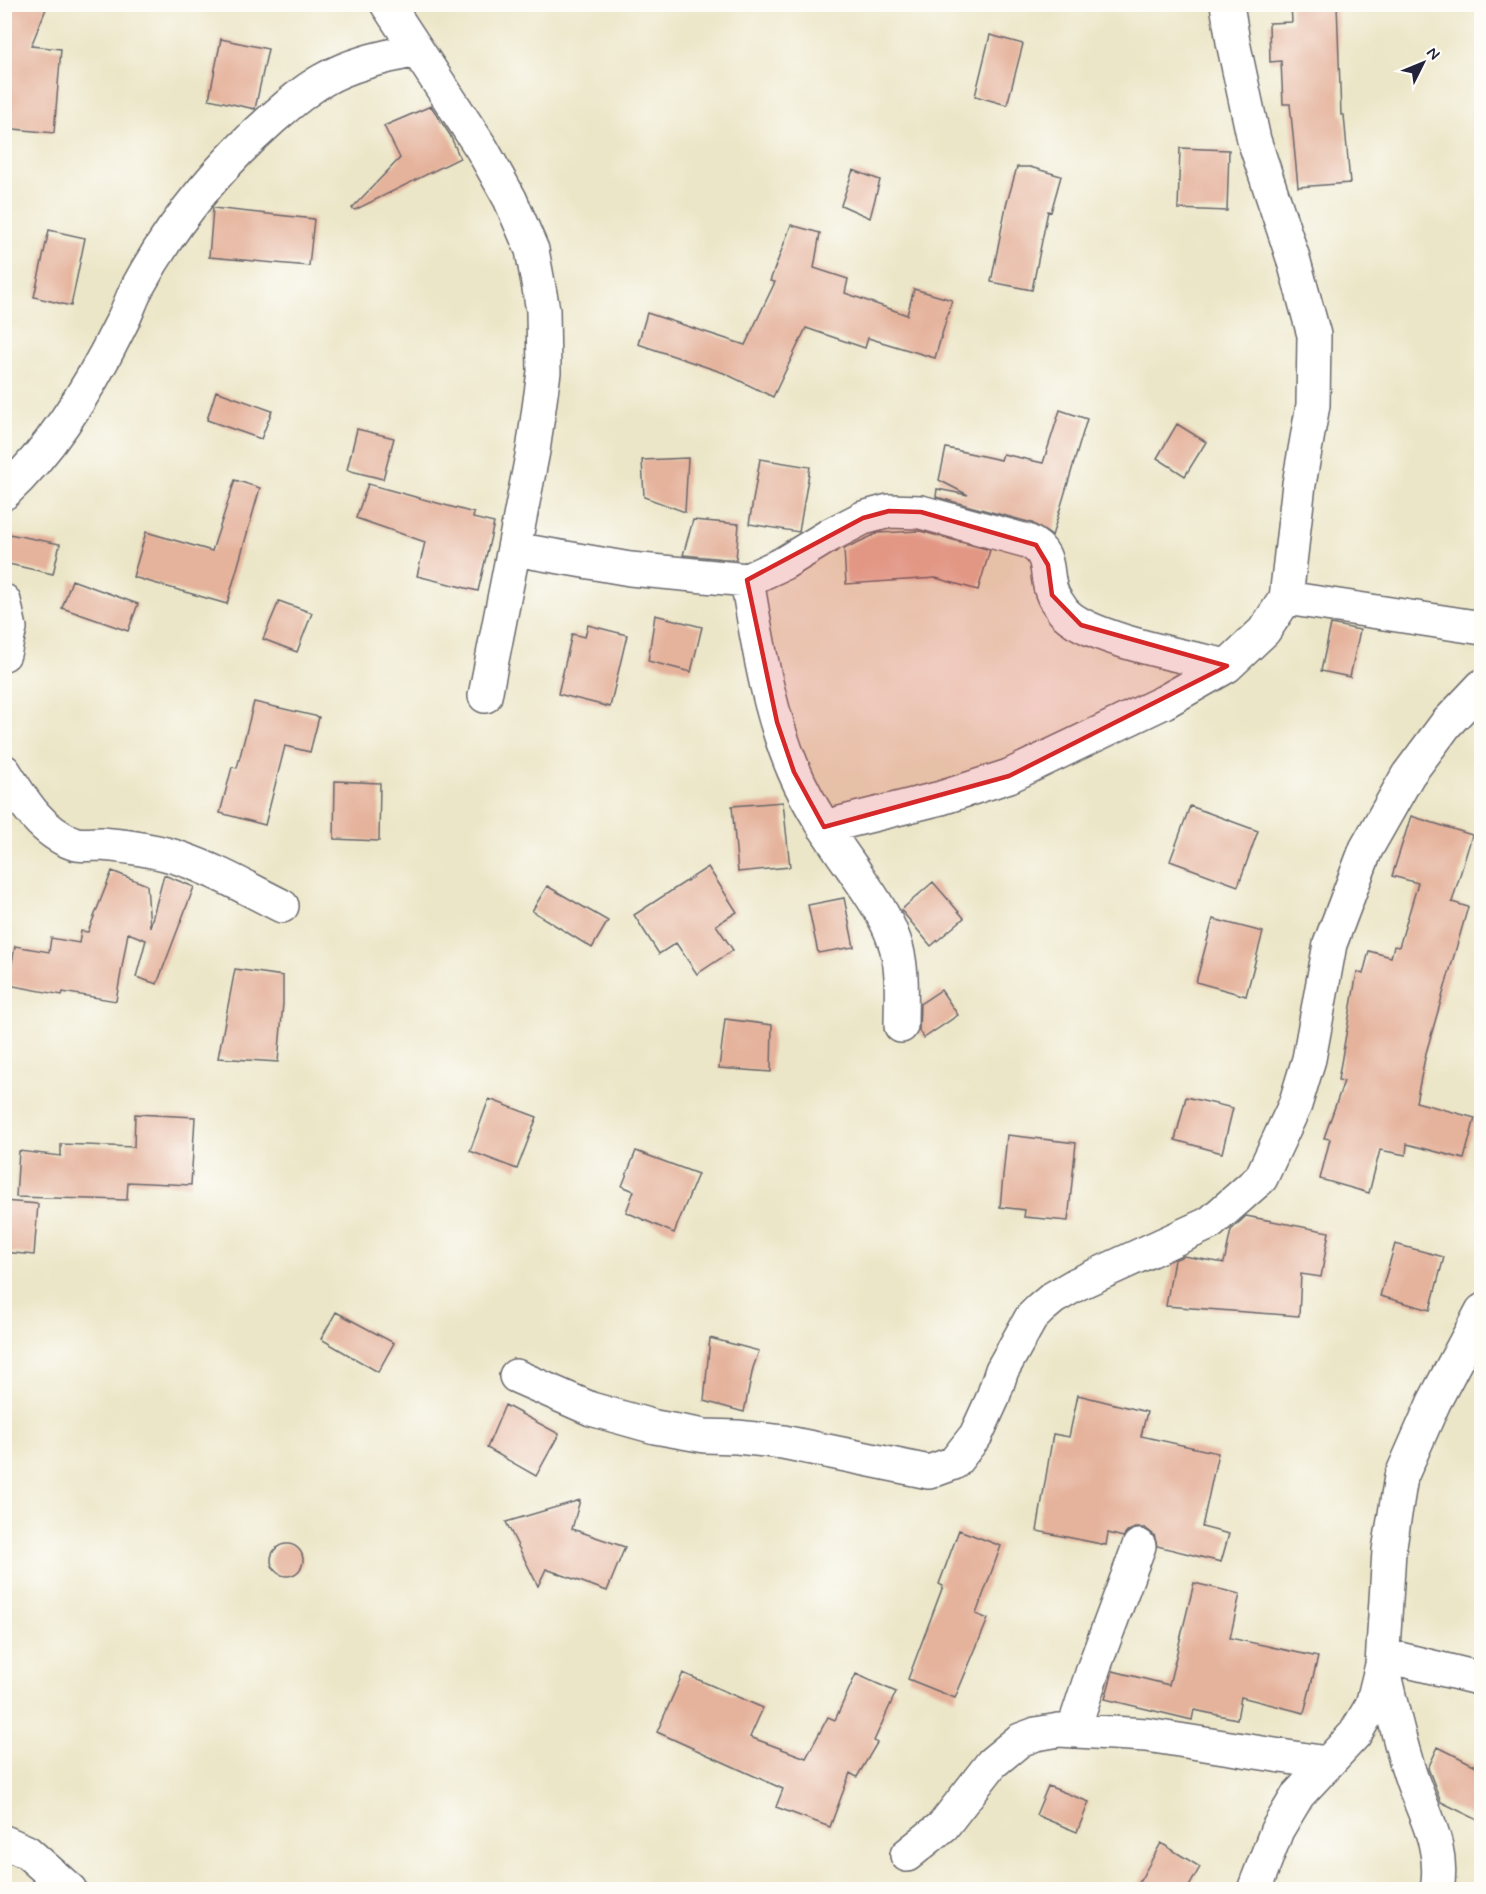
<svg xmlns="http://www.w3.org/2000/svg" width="1486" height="1894" font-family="Mynerve,sans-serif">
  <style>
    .building { fill: #e5b29b }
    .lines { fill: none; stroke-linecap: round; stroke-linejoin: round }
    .street-casing { stroke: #69676c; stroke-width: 36 }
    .street { stroke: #fff; stroke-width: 33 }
    .marked { fill: #d62828; fill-opacity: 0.2; stroke: #d62828; stroke-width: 4.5; stroke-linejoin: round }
  </style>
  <rect width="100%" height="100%" fill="#fdfcf7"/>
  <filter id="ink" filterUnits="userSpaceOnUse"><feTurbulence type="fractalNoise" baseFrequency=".0167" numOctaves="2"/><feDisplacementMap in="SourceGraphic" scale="12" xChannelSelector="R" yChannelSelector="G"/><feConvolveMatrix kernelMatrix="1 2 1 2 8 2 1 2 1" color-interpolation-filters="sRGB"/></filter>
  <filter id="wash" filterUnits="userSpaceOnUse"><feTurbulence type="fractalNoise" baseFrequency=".008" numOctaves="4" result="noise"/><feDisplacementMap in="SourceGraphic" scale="24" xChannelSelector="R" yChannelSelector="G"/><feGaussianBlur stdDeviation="1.35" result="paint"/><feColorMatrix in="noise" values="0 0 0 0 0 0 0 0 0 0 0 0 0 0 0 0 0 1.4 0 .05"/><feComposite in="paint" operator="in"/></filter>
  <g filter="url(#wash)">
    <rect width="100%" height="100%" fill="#ece6c8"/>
    <g id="blocks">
      <path class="building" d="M10,4h38l-17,42 30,3 -7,84 -50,-5v-53z
        M1291,4h46l4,111h3l6,68 -52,4 -8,-83h-7l-2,-43 -11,1 -1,-39 23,-1z
        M990,35l33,9 -16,61 -32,-9z
        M221,39l47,10 -13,60 -46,-10z
        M431,106l19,29 10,23 -105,52 -3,-2 48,-50 -16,-32z
        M1180,148l49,2 -2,61 -49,-2z
        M1017,167h13l31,9 -10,36 -3,-1 -16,79 -41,-8 15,-76z
        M853,170l27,10 -10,38 -29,-13z
        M213,208l101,11 -5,47 -100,-9z
        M791,225l29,8 -6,35 34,11 -3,14 62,22 7,-26 38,11 -17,58 -67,-20 -3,10 -59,-20 -33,69 -49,-24 -86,-29 9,-31 98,32 30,-63 -5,-1z
        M49,230l36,8 -14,68 -37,-9z
        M216,391l56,20 -11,28 -54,-19z
        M1060,410l27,9 -35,117 -20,-13 -96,-26 1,-8 31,6 -29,-15 7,-32 55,12 2,-6 40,9z
        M1177,424l29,18 -21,34 -28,-18z
        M357,429l37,9 -11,41 -36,-9z
        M688,458l-3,54 -41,-15 -2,-37z
        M760,459l50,8 -11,65 -50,-8z
        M235,480l25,8 -33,116 -94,-27 13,-45 66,19z
        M368,484l106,29 -1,5 21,5 -16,68 -61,-15 8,-34 -69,-24z
        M693,520l46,4 -3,36 -53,-5z
        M920,531l70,19 -12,40 -42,-12 -90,6 -2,-35 34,-16z
        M9,534l51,10 -7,30 -49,-11z
        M72,580l66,24 -10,27 -66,-23z
        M279,601l33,12 -15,39 -34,-13z
        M655,615l47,12 -11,45 -43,-11z
        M1331,624l29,6 -10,47 -29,-6z
        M588,625l39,10 -17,72 -52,-13 14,-60 13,3z
        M254,702l65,15 -9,35 -25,-6 -20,79 -45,-12 12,-46 5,1z
        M335,781l45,2 -1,58 -45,-2z
        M783,802l7,65 -52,5 -6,-66z
        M1190,806l68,25 -20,55 -68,-25z
        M1411,816l61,19 -20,67 16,5 -42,146 -10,49 59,16 -11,41 -57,-15 -1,11 -26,-5 -11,43 -49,-14 10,-40 -6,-1 20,-57 -6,-1 19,-108 6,2 6,-23 22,6 3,-11 5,1 19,-64 -26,-7z
        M708,867l29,45 -21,13 17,25 -36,24 -21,-31 -17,11 -25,-39z
        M112,871l35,14 3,42 14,-52 30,12 -37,97 -21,-7 10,-37 -18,-7 -12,68 -53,-9 -1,3 -54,-10 7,-39 34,6 2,-14 28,5 2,-12 7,1z
        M933,882l31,36 -33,28 -30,-36z
        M547,886l61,35 -16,27 -60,-37z
        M844,898l10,49 -36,6 -10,-48z
        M1213,919l50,13 -17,64 -50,-14z
        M235,969l48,7v27l-5,59 -60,-4z
        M941,990l17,25 -34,23 -5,-7 1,-27z
        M725,1019l47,6 -1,47 -52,-4z
        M1186,1097l47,11 -11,45 -47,-13z
        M489,1099l48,18 -20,52 -47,-18z
        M135,1114l60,3 -4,68 -63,-3 -1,18 -111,-3 3,-46 42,5v-12l73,3z
        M1007,1135l69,8 -8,78 -44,-4 1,-7 -25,-3z
        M636,1151l62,23 -24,59 -48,-21 8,-21 -12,-5z
        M4,1201l34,3 -4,51 -30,-3z
        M1246,1216l83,16 -8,45 -20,-3 -2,42 -133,-10 8,-46 9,-4 41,7 7,-33z
        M1395,1244l49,13 -14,53 -50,-14z
        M336,1312l58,31 -16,29 -57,-33z
        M710,1338l49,13 -6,17 -9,44 -40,-11z
        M1078,1395l69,17 -6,24 77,17 -16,74 27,7 -8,28 -64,-16 -3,-11 -9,-7h-10l-7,3 -5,6 -15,-4 -2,12 -69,-14 16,-97 16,3z
        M505,1405l54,29 -23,42 -49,-28z
        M580,1500l-8,29 53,18 -18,44 -61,-22 -8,17 -32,-64z
        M959,1530l42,16 -25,68 12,5 -33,79 -47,-19 35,-93 -4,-2z
        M271 1560a16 16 0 1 1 32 0a16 16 0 1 1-32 0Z
        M1194,1583l46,11 -10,44 88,19 -14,56 -63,-16 -4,22 -43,-9 -2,10 -87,-21 8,-28 56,14z
        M683,1673l80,35 -13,29 56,21 22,-41 7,3 21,-46 40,18 -22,49 3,2 -20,34 -7,-4 -20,54 -54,-20 7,-18 -126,-57z
        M1438,1747l44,22v53l-41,-20 -13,-34z
        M1048,1786l41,16 -12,30 -41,-17z
        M1161,1843l39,24 -13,23h-52z"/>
    </g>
  </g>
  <g filter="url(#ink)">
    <use href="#blocks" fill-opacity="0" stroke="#69676c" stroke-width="1.5"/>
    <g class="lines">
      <defs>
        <path id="street" d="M387,4l95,145 28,50 22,51 11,60 1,62 -11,79 -48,245
          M4,493c48,-44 88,-110 116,-167 7,-13 11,-26 17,-38 35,-65 80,-120 135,-169 16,-14 33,-29 51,-39 29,-17 62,-23 94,-30
          M514,549l116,20 117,11 37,-17 46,-28 33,-17 26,-7 32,1 106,29c28,13 16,33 26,54 2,5 7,11 10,16 23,28 126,46 164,55
          M747,580c11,64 21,131 47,191 15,35 37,67 59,98 15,22 32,45 41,71 10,27 7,58 7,86
          M1286,598l196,30
          M4,601l6,27 -6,26
          M4,771c18,28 36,60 69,72 8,3 19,1 28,1 24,2 58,7 81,15 35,12 68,31 100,47
          M824,827l117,-29 68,-22 155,-74 63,-36 37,-35 22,-33 13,-114 14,-79 1,-70 -21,-77 -39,-118 -21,-98 -6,-38
          M516,1376l75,33 64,18 50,9 32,1 46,5 146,30 25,-9 22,-28 16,-35 10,-30 29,-52 9,-9 13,-11 24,-14 133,-61 51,-45 34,-73 14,-46 21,-115 36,-95 42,-74 38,-51 36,-38
          M1383,1655l99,24
          M1383,1670c8,35 16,70 27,104 13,41 35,70 27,116
          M1073,1731l21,-64 45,-121
          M4,1842l23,10 43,38
          M907,1855l36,-29 49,-63 28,-23 16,-6 23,-4 88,5 179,28
          M1254,1890l23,-60 21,-35 57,-61 17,-29 10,-40 7,-114 12,-74 33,-75 48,-91"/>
      </defs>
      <use href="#street" class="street-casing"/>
      <use href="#street" class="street"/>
    </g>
  </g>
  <path class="marked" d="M889,511l32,1 115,33 12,20 4,30 29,30 146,41 -218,110 -185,51 -30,-55 -17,-50 -30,-142 116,-62z"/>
  <rect width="1486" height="1894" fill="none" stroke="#fdfcf7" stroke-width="24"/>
  <g transform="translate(1423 63) rotate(47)" stroke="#fdfcf7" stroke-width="4.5" paint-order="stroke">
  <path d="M0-4.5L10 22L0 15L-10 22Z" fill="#22223b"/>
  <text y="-9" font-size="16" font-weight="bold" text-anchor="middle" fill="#22223b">N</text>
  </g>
</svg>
